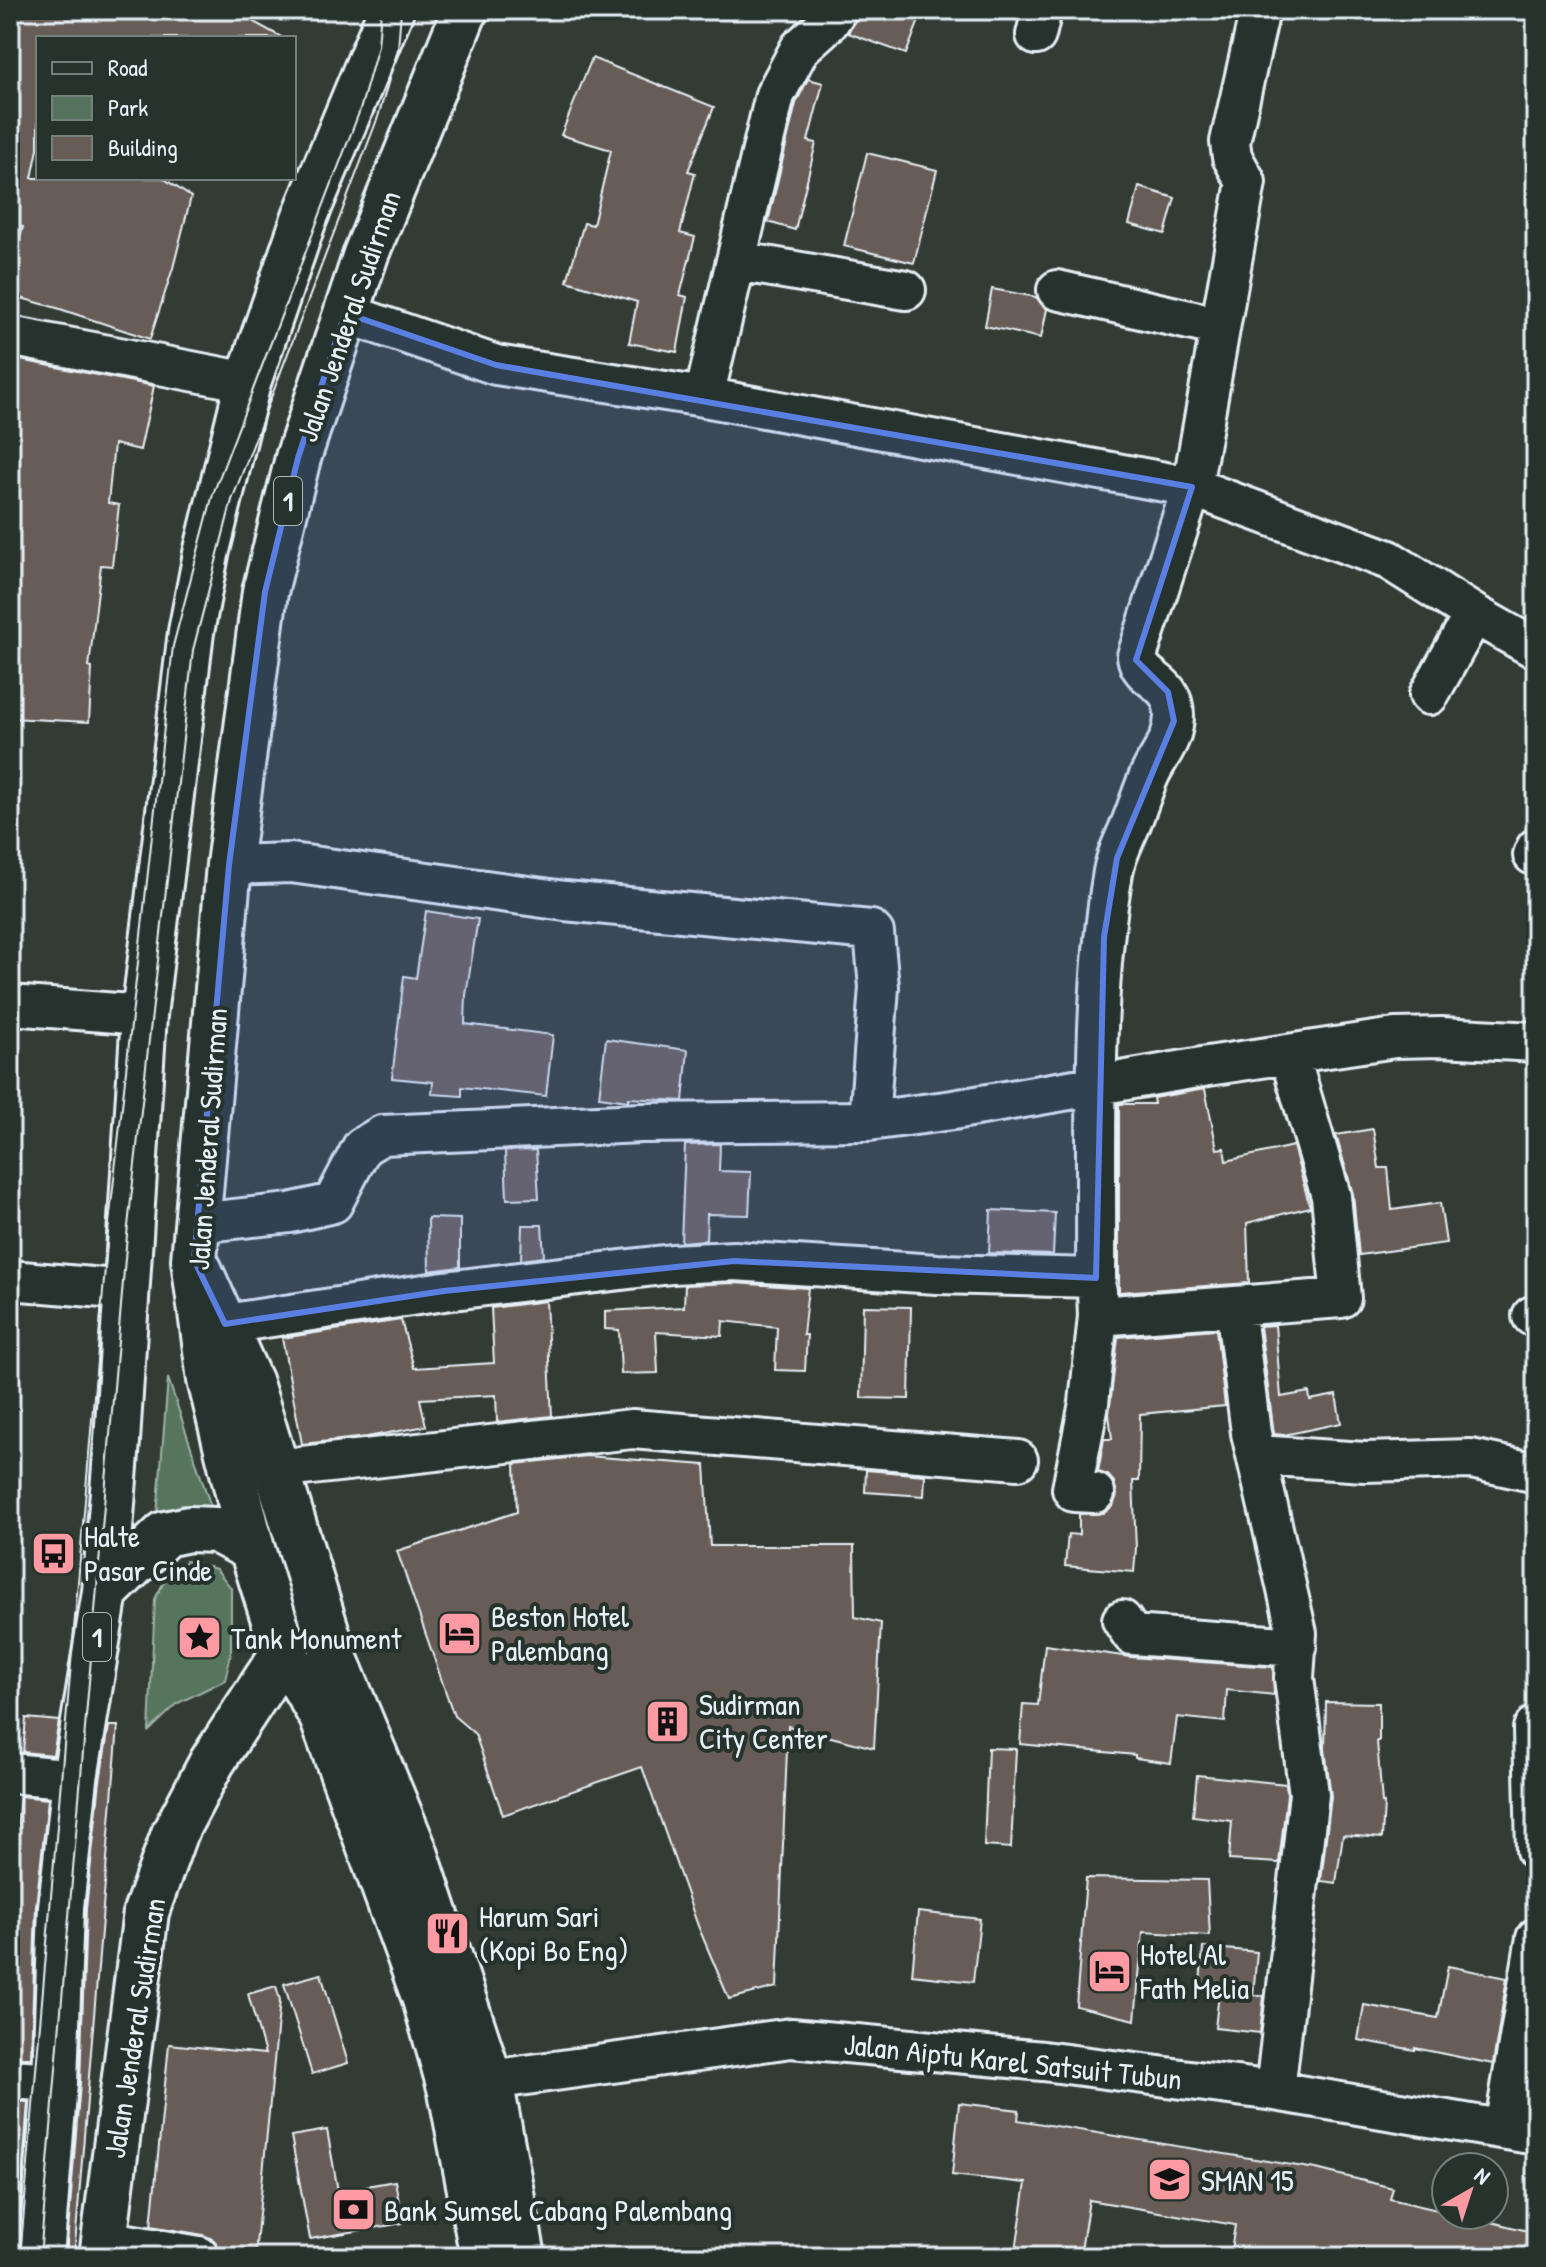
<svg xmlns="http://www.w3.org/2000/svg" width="1546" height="2267" font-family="'Patrick Hand',sans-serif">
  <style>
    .green { fill: #56745d; stroke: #9fb2aa; stroke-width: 2 }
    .building { fill: #685c56; stroke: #e8f1f8; stroke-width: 2 }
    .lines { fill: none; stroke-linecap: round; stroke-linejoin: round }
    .street-casing { stroke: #e8f1f8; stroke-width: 44 }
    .secondary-casing { stroke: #e8f1f8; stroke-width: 50 }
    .highway-casing { stroke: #e8f1f8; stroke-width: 50 }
    .street { stroke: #26332d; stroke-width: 38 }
    .secondary { stroke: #26332d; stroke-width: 44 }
    .highway { stroke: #26332d; stroke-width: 44 }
    .tram { stroke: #e8f1f8; stroke-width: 2 }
    .marked { fill: #5a7fe2; fill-opacity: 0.2; stroke: #5a7fe2; stroke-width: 6; stroke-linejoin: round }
    .labels { text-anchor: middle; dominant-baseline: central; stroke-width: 8; stroke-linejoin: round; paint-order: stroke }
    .shield { fill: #26332d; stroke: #aeb8bb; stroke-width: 2 }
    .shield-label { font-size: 28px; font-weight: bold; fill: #e8f1f8 }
    .street-label { font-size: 30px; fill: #e8f1f8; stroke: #26332d }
    .poi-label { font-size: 30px; fill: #e8f1f8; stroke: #26332d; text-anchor: start }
  </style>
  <rect width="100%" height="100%" fill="#333b35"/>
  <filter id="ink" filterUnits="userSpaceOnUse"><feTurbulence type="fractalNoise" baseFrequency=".0125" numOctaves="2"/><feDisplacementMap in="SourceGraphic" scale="16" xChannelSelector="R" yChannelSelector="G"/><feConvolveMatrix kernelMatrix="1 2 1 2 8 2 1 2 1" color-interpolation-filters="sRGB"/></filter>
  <g filter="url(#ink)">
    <path class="green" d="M168,1378l43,129 -29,-2 -25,11z
      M186,1561l30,8 15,19v66l-6,26 -47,23 -29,28 6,-132 11,-21z"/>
    <path class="building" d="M10,10h130l20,9 5,-9h67l51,28h-245v111l-6,29h131l28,19 -18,71 -23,71 -93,-31 -47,-13v-21l13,-47 -13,-3z
      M859,10h64l-17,44 -58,-21z
      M592,58l122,49 -26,64 7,2 -15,60 15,4 -15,58 7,2 -10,55 -48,-9 8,-41 -70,-21 17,-58 9,2 18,-75 -50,-15z
      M808,79l15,4 -15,58 8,2 -21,87 -27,-8 28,-119z
      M867,153l70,17 -23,93 -70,-17z
      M1139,187l36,11 -10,36 -36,-10z
      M992,289l44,8 11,12 -6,29 -56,-12z
      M10,358l144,28 -14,64 -26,-6 -6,59 11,2 -7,61 -11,-1 -12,102 3,1 -3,54 -79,-4v-78l7,-59h-7z
      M426,911l52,8 -12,76 -1,29 88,11 -7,61 -84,-9v9l-30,-2 1,-12 -41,-4 12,-102 12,2z
      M606,1039l82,11 -5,51 -55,-3v3l-29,-4z
      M1205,1089l12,60 7,-1 2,13 67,-15 17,61 -63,16 2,60 -130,9v-188h35l-1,-6z
      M1373,1129l6,39h9l4,42 48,-7 6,40 -87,12 -6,-61 -17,-59z
      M720,1144l-1,27 32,1 -2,43 -42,-1 -1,26 -25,2 4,-97z
      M536,1150l3,48 -32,1 -2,-48z
      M991,1210l64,3 -2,42 -64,-2z
      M428,1218l32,1v48l-31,4z
      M522,1225h20l2,32 -23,3z
      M734,1283l74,5 -5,47h4l-2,36 -30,-1 2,-43 -54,-6 -1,15 -66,-4 2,41 -37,1 -2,-44 -14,-1v-18l79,-4 1,-22z
      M546,1301l6,115 -55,6 -1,-27 -76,4 6,27 -59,11 -65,7 -20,-106 119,-18 13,48 80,-5 -3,-55z
      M863,1306l48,1 -2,92 -48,-1z
      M1275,1325l6,72 28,-5 1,8 26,-5 5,28 -57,12 -10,-1 -14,-108z
      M1216,1329l9,77 -85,8 -1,67h-6l3,67 -2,24 -69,-6 3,-32 11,1v-21l25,-1 9,-7 4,-11 -3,-13 -6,-7 -10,-3 6,-33h8l-3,-25 9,-77z
      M586,1456l119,9 5,81h144l1,71 26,6 -7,125 -86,-22 -11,261 -48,12 -31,-73 -56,-159 -139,48 -28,-81 -21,-18 -57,-165 120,-39 -2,-48z
      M866,1470l59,5 -1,21 -59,-4z
      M1045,1645l85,12 143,10 1,28 -47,-5 -2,32 -48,-5 -6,46 -36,-5v-3l-115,-11 3,-40 15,1z
      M1326,1702l53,1v38h-2l5,62h2l-2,35 -39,-3 -7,48 -15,-2 10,-85 -6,-47z
      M26,1718l33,3 -6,34 -30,-3z
      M109,1726h9l-44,531h-8l14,-173 6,-175 14,-128z
      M988,1748l28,1 -5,99 -27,-2z
      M1197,1775l89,9 1,10 -8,69 -50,-3 3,-39 -39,-5z
      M20,1796l28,3 -12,107 -5,152 -21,-1v-145z
      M1086,1878l121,2 3,56 -67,-4 -8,88 -59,-14z
      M918,1912l62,7 -7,63 -61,-7z
      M1203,1947l54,5 -4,43 11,1 -4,37 -45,-5 5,-43 -20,-2z
      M1448,1966l59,12 -14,86 -78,-16v2l-57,-10 6,-35 74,13z
      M321,1974l27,89 -36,11 -28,-90z
      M276,1986l4,14 -25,255 -35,-4 -6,-11 -11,-5 -52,-9 18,-182 96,10 -17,-60z
      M10,2101l18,1 -12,155h-6z
      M959,2103l60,7 -1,10 298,49 77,19 -3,11 56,13v3h34l-1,4 57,14v24h-306l5,-32 -146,-25 -9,57h-65l11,-74 -74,-8z
      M327,2130l11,61 57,-10 8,42 -93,16 -19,-103z"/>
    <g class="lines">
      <defs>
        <path id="street" d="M1036,35l6,-25
          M737,261l169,29
          M1057,290l163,37
          M345,313l151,52 208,32 488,90 197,73 85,54 62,35
          M10,336l238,46
          M704,397l71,-302 25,-47 29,-26 8,-12
          M1429,695l45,-81
          M1533,855l3,-7
          M229,865l62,-2 274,38 306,29 3,3 5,54 -10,134
          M10,1005l134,10
          M197,1223l93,-10 43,-10 29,-56 20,-12 259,-12 228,-2 84,-11 255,-44 187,-28 46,-1 95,5
          M10,1280l117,10
          M1235,1306l16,127 46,200 -3,45 15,116 -34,297
          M1098,1316l243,-18 -10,-102 -42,-142
          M1532,1316h4
          M225,1324l219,-33 228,-27 62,-3 203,13 159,4c1,-132 -5,-275 17,-406 3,-18 13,-35 19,-51 6,-15 11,-31 17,-45 10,-22 25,-35 25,-61 -1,-37 -33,-32 -37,-59l55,-169 54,-305 -14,-25 -2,-15 30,-132
          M1257,1455l108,7 106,-3 61,13
          M276,1469l356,-40 386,31
          M1095,1493l-21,-1 -2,-3 17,-86 9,-87 -1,-25
          M1122,1620l10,15 165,12
          M1536,1725l-3,4 3,121
          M10,1773l44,4
          M10,2079l45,3
          M490,2080l301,-42 252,23 232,30 261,44
          M1504,2129l32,-191
          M104,2240l95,16"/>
        <path id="secondary" d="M199,1269l51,114 85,276 80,193 75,228 33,177
          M284,1652l38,65 103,282 26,92 32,166"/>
        <path id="highway" d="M105,1592l60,-58 24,-5 27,1 36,19
          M41,2257l14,-175 6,-175 14,-129 30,-186 12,-151 27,-426 47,-383 15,-78 42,-172 56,-163 87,-209
          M102,2257l44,-345 28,-78 38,-72 72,-110 -32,-103 -42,-169 -16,-120 35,-395 36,-273 33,-134 68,-204 99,-244"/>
      </defs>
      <use href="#street" class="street-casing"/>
      <use href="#secondary" class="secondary-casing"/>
      <use href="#highway" class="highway-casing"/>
      <use href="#street" class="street"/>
      <use href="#secondary" class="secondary"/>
      <use href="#highway" class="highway"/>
      <path class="tram" d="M20,2257l88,-1024 65,-587 40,-152 147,-384 18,-64 3,-36
        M40,2257l87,-1022 66,-585 39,-150 146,-383 20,-68 3,-39"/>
    </g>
  </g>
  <path class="marked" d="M345,313l151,52 696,122 -56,173 32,32 6,29 -57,137 -13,79 -8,341 -362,-17 -290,30 -219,33 -31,-64 35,-395 36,-273 33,-134z"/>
  <defs>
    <symbol id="bus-square" viewBox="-11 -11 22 22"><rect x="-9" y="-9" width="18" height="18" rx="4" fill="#ff9aa2" stroke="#26332d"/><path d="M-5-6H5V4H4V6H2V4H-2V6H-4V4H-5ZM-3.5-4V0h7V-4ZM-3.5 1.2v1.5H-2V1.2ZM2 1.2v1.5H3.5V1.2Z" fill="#111"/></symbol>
    <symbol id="hotel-square" viewBox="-11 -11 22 22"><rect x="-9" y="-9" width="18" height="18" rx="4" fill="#ff9aa2" stroke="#26332d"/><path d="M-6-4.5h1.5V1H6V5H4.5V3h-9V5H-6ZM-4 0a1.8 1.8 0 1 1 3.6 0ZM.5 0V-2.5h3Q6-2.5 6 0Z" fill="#111"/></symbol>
    <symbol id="sight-square" viewBox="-11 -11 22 22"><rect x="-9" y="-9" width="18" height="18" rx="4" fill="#ff9aa2" stroke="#26332d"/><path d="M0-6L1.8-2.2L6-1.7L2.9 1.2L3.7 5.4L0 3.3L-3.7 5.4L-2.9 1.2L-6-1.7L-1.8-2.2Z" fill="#111"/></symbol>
    <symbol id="building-square" viewBox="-11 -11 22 22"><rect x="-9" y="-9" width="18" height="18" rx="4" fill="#ff9aa2" stroke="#26332d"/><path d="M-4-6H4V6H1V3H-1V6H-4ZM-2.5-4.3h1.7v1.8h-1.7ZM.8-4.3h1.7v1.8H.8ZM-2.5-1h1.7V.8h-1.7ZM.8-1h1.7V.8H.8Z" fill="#111"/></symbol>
    <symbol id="restaurant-square" viewBox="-11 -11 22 22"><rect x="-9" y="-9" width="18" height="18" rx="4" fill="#ff9aa2" stroke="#26332d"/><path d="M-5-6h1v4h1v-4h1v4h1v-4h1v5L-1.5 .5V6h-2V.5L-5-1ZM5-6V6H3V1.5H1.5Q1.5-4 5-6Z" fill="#111"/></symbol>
    <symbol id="school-square" viewBox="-11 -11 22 22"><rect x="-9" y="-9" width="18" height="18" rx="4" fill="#ff9aa2" stroke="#26332d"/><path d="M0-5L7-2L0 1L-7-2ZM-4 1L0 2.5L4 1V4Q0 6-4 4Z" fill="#111"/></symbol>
    <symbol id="bank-square" viewBox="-11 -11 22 22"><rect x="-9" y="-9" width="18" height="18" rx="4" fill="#ff9aa2" stroke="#26332d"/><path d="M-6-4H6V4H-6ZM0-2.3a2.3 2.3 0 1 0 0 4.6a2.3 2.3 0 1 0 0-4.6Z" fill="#111"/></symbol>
  </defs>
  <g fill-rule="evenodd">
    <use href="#bus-square" x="28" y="1528" width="51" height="51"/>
    <use href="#hotel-square" x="434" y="1608" width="51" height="51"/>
    <use href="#sight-square" x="174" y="1612" width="51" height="51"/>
    <use href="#building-square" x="642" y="1696" width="51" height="51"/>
    <use href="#restaurant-square" x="422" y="1908" width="51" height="51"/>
    <use href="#hotel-square" x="1084" y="1946" width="51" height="51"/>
    <use href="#school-square" x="1144" y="2154" width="51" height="51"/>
    <use href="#bank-square" x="328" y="2184" width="51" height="51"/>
  </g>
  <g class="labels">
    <g class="shield">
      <rect x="274" y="477" width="28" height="48" rx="6"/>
      <rect x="83" y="1613" width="28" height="48" rx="6"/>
    </g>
    <g class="shield-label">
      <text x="288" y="501">1</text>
      <text x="97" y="1637">1</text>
    </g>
    <g class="street-label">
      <text transform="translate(348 316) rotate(-71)">Jalan Jenderal Sudirman</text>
      <text transform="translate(207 1139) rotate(-86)">Jalan Jenderal Sudirman</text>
      <text transform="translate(134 2028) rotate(-81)">Jalan Jenderal Sudirman</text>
      <text transform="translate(1013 2061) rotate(6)">Jalan Aiptu Karel Satsuit Tubun</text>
    </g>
    <g class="poi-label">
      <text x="84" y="1536">Halte<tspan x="84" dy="34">Pasar Cinde</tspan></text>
      <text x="491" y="1616">Beston Hotel<tspan x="491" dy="34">Palembang</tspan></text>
      <text x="231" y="1638">Tank Monument</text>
      <text x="699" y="1704">Sudirman<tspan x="699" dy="34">City Center</tspan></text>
      <text x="479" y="1916">Harum Sari<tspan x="479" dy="34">(Kopi Bo Eng)</tspan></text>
      <text x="1140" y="1954">Hotel Al<tspan x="1140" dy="34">Fath Melia</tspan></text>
      <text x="1201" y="2180">SMAN 15</text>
      <text x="384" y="2210">Bank Sumsel Cabang Palembang</text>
    </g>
  </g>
  <rect width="1546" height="2267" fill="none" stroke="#26332d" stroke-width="40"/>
  <rect x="20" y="20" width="1506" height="2227" fill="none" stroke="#e8f1f8" stroke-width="3" filter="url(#ink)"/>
  <rect x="36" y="36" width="260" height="144" fill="#26332d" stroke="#747f7e" stroke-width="2"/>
  <rect x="52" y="62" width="40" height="12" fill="#26332d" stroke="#747f7e" stroke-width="2"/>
  <text x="108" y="76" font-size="24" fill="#e8f1f8">Road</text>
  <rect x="52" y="96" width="40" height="24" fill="#56745d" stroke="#747f7e" stroke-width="2"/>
  <text x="108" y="116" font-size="24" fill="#e8f1f8">Park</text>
  <rect x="52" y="136" width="40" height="24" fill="#685c56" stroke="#747f7e" stroke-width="2"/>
  <text x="108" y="156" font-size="24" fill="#e8f1f8">Building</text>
  <g transform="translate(1470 2191) rotate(39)"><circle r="38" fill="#26332d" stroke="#747f7e" stroke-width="2"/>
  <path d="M0-6L14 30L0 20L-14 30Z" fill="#ff9aa2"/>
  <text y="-12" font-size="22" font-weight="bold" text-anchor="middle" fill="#e8f1f8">N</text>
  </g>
</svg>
